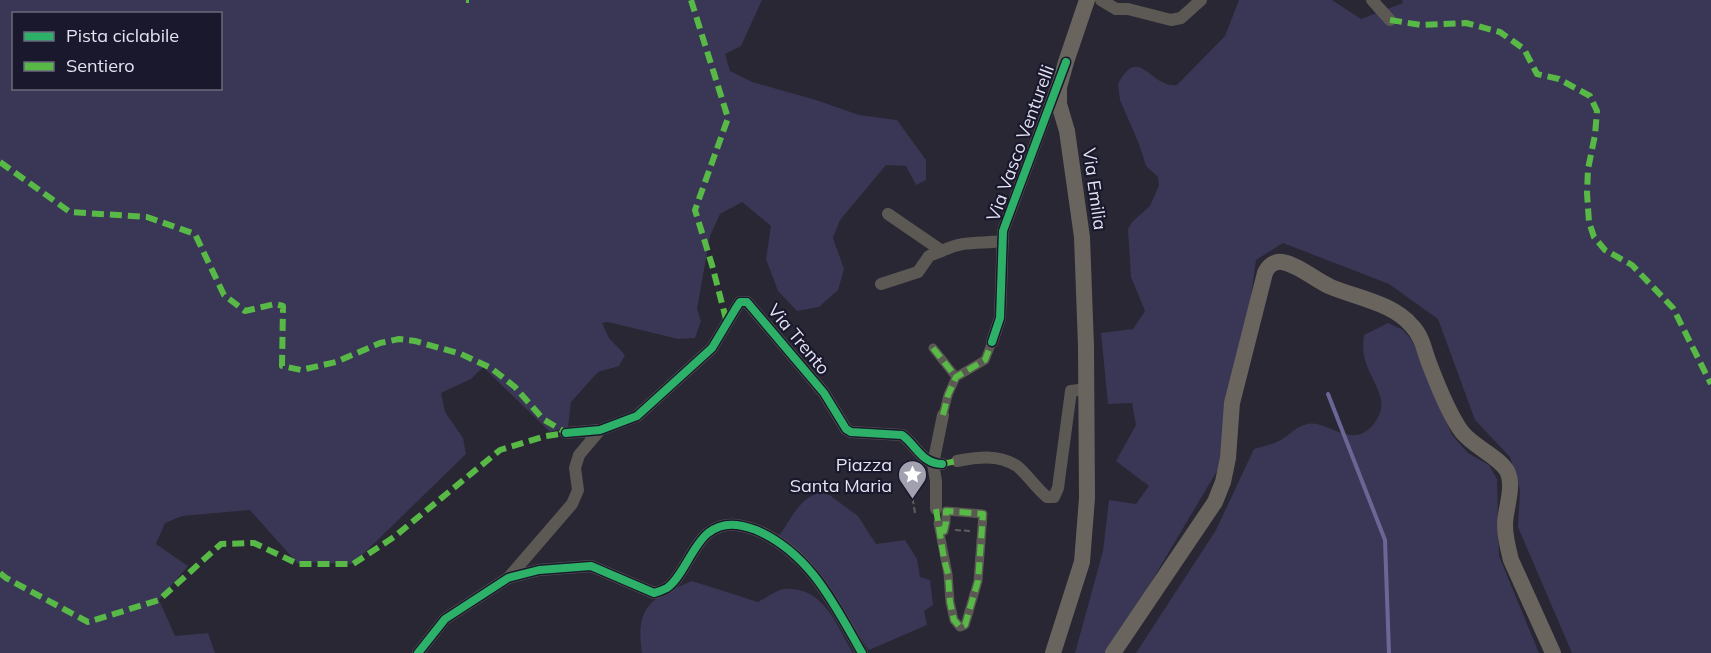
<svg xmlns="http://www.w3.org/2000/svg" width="1711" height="653" font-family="Mulish,sans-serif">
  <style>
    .green { fill: #393755; fill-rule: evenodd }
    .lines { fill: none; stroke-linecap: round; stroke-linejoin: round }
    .stream { stroke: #6a6797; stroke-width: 4 }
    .path { stroke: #5f5d5d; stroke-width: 2; stroke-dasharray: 6 3; stroke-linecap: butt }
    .pedestrian { stroke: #5c5954; stroke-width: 9 }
    .minor { stroke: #5c5954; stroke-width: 12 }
    .secondary { stroke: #69645e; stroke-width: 16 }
    .quiet { stroke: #58b947; stroke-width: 6; stroke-dasharray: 12 6; stroke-linecap: butt }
    .cycleway-casing { stroke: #1a182d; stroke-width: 11 }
    .cycleway { stroke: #2db169; stroke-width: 8 }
    .labels { text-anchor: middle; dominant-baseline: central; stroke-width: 4.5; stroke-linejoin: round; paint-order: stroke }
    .street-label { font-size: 18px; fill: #e3e3f2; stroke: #1a182d }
    .poi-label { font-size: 18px; fill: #e3e3f2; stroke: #1a182d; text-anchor: end }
  </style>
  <rect width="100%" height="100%" fill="#282733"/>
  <path class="green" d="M0,0h762l-21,46 -16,8 5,17 22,11 64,18 43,15 38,5 29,40v20l-10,5 -10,-19 -20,-1 -46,55 -7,18 11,31 -6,21 -19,17 -22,4 -19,-20 -12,-32 5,-33 -29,-24 -22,12 -10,22 -13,73 4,12 -6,17 -17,1 -70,-17 -6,1 7,15 16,17 -6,11 -21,6 -27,30 -3,25 -18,5 -67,-65 -12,12 -30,14 4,19 18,26 3,16 -113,110 -52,-2 -3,2 -48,-54 -68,6 -17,7 -9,21 32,22 -29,34 16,36 33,-3 7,20h-215zM14,14h206v74h-206z
    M1239,0h93l29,19 42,-16 -1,-3h309v653h-139l-54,-126 2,-37 -10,-33 -35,-37 -37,-101 -49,-35 -106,-41 -27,17 -26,189 -92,155 -31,49h-32l28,-102 6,-51 27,4 13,-18 -33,-25 20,-36 -4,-22 -24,1 -7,-71 32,-4 12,-18 -14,-34 -3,-48 4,-7 18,-16 9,-21 -1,-8 -12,-11 -7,-22 -19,-44 -2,-16c21,-41 32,4 59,1l48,-49z
    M1388,323l15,7 9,10 40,95 16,18 21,12 8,14 2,77 40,97h-403l80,-123 38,-81c10,-3 21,-5 30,-11 9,-6 13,-12 24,-14 19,-5 46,29 67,-2 6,-8 8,-16 5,-26 -8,-25 -20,-32 -16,-61z
    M819,493l9,1 30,22 18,28 29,-4 12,19 3,18 10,3 3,25 -9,6 3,14 -58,25 -56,-81 -35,-32c13,-17 20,-38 41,-44z
    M692,581l66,21c8,-4 18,-12 26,-13 40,-3 52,36 69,64h-211c-7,-47 9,-55 50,-72z"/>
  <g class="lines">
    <path class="stream" d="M1328,394l57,146 4,113"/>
    <path class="path" d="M915,513l-6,-36 14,-4
      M955,530l15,1"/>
    <path class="pedestrian" d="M933,348l23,29
      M943,415l5,-20 8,-18 29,-17 7,-18
      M938,523l10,51 2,28 4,18 6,7 5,-2 13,-44 5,-67 -37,-3v11l-2,9h-3"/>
    <path class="minor" d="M1101,0l15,9h12l43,11 10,-2 20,-18
      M1372,0l18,20
      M888,214l54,37c20,-11 39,-7 61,-10
      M881,284l37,-12 11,-16 13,-5
      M992,342l8,-24 3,-87 53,-143
      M566,433l34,-3 37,-14 75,-68 24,-40 4,-6h7l77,91 22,36 5,3 51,3c14,10 20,29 40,29
      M957,461c20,-4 41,-7 60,5 8,6 20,23 30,31h7l4,-9 13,-97 15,-2
      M936,509v-28l-3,-17 10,-49
      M509,577l63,-73 6,-14 -3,-22 4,-13 21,-25
      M418,653l27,-34 63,-41 31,-8 52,-4 63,27c4,-1 9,-3 13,-5 15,-10 25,-42 41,-55 16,-12 31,-9 48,-3 54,23 78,74 106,123"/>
    <path class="secondary" d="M1053,653l29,-91 5,-64 -1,-152 -4,-109 -15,-106 -8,-27v-17l7,-25 21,-62
      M1113,653l102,-151 8,-20 5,-24 4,-55 33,-130c3,-7 9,-12 17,-11 15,2 35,19 49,25 26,11 62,16 81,39 10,10 12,24 17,37 8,21 20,52 33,69 12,15 37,25 45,39 8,15 -2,38 -2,54 0,12 3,23 6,35l42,93"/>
    <path class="quiet" d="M466,0h3
      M691,0l37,118 -33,92 17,55 15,58
      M1390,20l31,5 45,-2 34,9 24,17 13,25 22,5 31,17 7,15 -2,24 -7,34 -1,24 2,29 5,15 11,13 27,15 41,43 38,76
      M0,162l70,50 77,5 48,17 29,61 21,16 30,-7 8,2 -1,60 19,4 35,-8 44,-19 19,-4 16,2 46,13 30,14 24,19 28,32 23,14
      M933,348l23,29
      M943,415l5,-20 8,-18 29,-17 7,-18
      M942,464l15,-3
      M936,509l8,50 4,15 2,28 4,18 6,7 5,-2 13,-44 5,-67 -37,-3v11l-2,9h-3
      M0,573l6,5 82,44 71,-22 62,-56 33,-1 44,21h55l41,-27 106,-87 46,-14 20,-3"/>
    <defs>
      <path id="cycleway" d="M992,342l8,-24 3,-87 4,-11 59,-158
        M566,433l34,-3 37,-14 75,-68 24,-40 4,-6h7l77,91 22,36 5,3 51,3c14,10 20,29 40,29
        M418,653l27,-34 63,-41 31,-8 52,-4 63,27c4,-1 9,-3 13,-5 15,-10 25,-42 41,-55 16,-12 31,-9 48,-3 54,23 78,74 106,123"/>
    </defs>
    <use href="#cycleway" class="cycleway-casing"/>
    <use href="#cycleway" class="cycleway"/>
  </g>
  <defs>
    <symbol id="sight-pin" viewBox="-11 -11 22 30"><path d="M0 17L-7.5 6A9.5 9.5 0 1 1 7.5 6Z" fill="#a2a1af" stroke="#1a182d"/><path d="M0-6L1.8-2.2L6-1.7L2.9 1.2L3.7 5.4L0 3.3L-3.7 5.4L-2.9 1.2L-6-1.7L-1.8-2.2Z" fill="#fff"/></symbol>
  </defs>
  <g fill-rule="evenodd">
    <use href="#sight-pin" x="896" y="458" width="33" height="45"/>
  </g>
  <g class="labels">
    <g class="street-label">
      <text transform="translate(1020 143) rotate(-70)">Via Vasco Venturelli</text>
      <text transform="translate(1095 189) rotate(82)">Via Emilia</text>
      <text transform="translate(799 339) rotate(50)">Via Trento</text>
    </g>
    <g class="poi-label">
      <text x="892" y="464">Piazza<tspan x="892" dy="21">Santa Maria</tspan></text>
    </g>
  </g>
  <rect x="12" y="12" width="210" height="78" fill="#1a182d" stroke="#6a697c" stroke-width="1.5"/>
  <rect x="24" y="32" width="30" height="9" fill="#2db169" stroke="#6a697c" stroke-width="1.5"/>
  <text x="66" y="42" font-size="18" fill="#e3e3f2">Pista ciclabile</text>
  <rect x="24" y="62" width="30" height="9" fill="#58b947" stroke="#6a697c" stroke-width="1.5"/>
  <text x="66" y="72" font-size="18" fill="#e3e3f2">Sentiero</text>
</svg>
